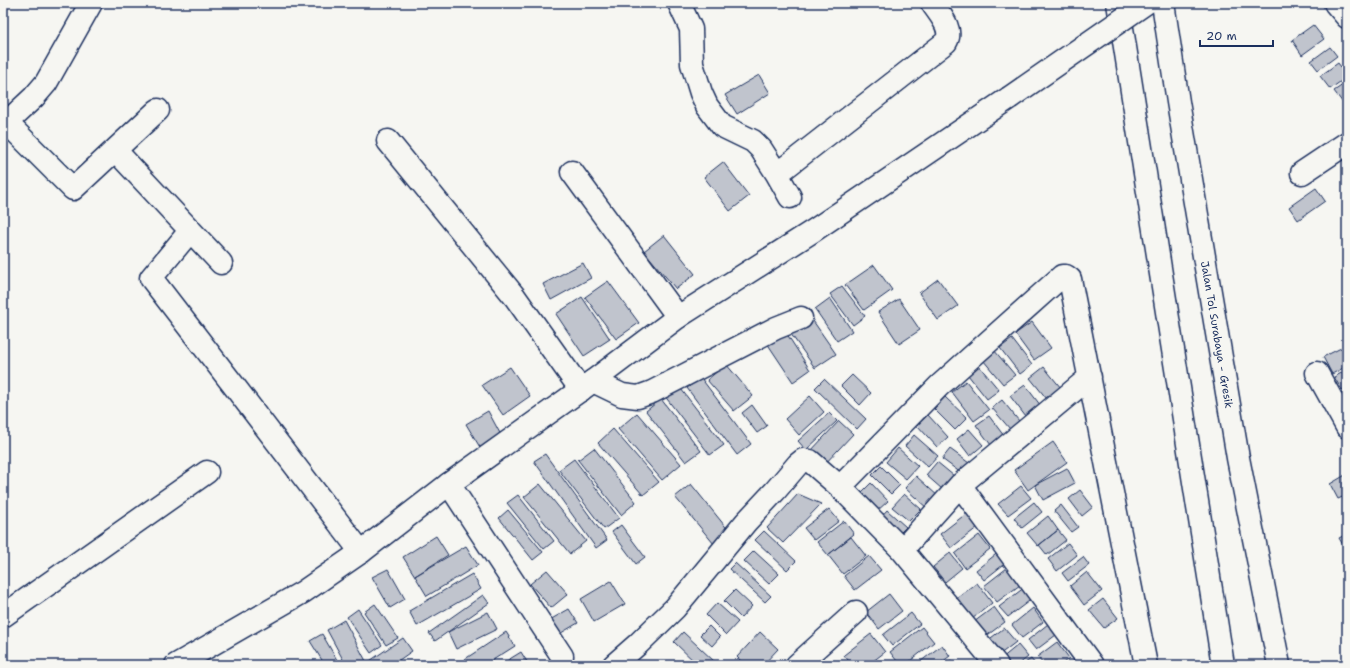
<svg xmlns="http://www.w3.org/2000/svg" width="1350" height="668" font-family="'Shantell Sans',sans-serif">
  <style>
    .building { fill: #c0c4cd; stroke: #1b2f5e }
    .lines { fill: none; stroke-linecap: round; stroke-linejoin: round }
    .minor-casing { stroke: #1b2f5e; stroke-width: 25 }
    .major-casing { stroke: #1b2f5e; stroke-width: 25 }
    .highway-casing { stroke: #1b2f5e; stroke-width: 25 }
    .minor { stroke: #f6f6f2; stroke-width: 22 }
    .major { stroke: #f6f6f2; stroke-width: 22 }
    .highway { stroke: #f6f6f2; stroke-width: 22 }
    .major-bridge-casing { stroke: #1b2f5e; stroke-width: 25; stroke-linecap: butt }
    .major-bridge { stroke: #f6f6f2; stroke-width: 22 }
    .labels { text-anchor: middle; dominant-baseline: central; stroke-width: 3; stroke-linejoin: round; paint-order: stroke }
    .street-label { font-size: 11px; fill: #1b2f5e; stroke: #f6f6f2 }
  </style>
  <rect width="100%" height="100%" fill="#f6f6f2"/>
  <filter id="ink" filterUnits="userSpaceOnUse"><feTurbulence type="fractalNoise" baseFrequency=".025" numOctaves="2"/><feDisplacementMap in="SourceGraphic" scale="8" xChannelSelector="R" yChannelSelector="G"/><feConvolveMatrix kernelMatrix="1 2 1 2 8 2 1 2 1" color-interpolation-filters="sRGB"/></filter>
  <g filter="url(#ink)">
    <path class="building" d="M1313,25l11,14 -22,16 -10,-15z
      M1330,47l7,9 -19,14 -7,-9z
      M1338,63l9,12v2l-17,12 -10,-13z
      M759,75l11,18 -33,21 -12,-19z
      M1347,82v19l-4,2 -9,-12z
      M723,162l26,34 -19,15 -26,-34z
      M1316,188l9,13 -27,19 -9,-13z
      M664,235l31,39 -19,15 -32,-38z
      M583,263l8,15 -40,22 -8,-16z
      M874,265l18,25 -28,20 -19,-25z
      M938,279l20,27 -20,14 -19,-27z
      M608,281l31,42 -23,16 -31,-42z
      M842,286l23,30 -12,9 -23,-31z
      M582,297l28,42 -26,17 -28,-42z
      M830,298l22,33 -15,10 -22,-32z
      M899,299l21,31 -21,14 -21,-32z
      M809,315l27,39 -21,14 -27,-38z
      M1032,322l19,26 -17,12 -19,-26z
      M785,331l25,39 -17,12 -26,-39z
      M1012,339l20,26 -12,9 -20,-26z
      M1347,345v21l-15,8 -9,-17z
      M994,350l21,25 -12,9 -20,-24z
      M726,364l27,32 -19,15 -27,-31z
      M979,366l20,24 -12,9 -19,-24z
      M510,367l20,29 -27,19 -21,-30z
      M1044,367l17,21 -14,11 -17,-21z
      M1347,370v17l-5,3 -8,-13z
      M852,375l19,18 -11,12 -19,-19z
      M701,378l50,66 -14,11 -50,-67z
      M824,379l42,40 -9,10 -42,-41z
      M966,381l23,29 -15,11 -22,-29z
      M678,385l46,60 -14,10 -46,-60z
      M1025,385l19,25 -15,11 -19,-25z
      M1347,395v17l-7,-13z
      M810,396l14,16 -25,23 -14,-16z
      M945,397l22,21 -12,12 -21,-21z
      M661,399l40,52 -15,11 -40,-51z
      M1002,400l17,21 -9,8 -18,-21z
      M752,405l15,21 -10,7 -15,-20z
      M488,411l14,26 -21,12 -15,-25z
      M637,413l44,51 -19,16 -44,-51z
      M829,413l8,8 -31,29 -8,-9z
      M928,415l20,22 -11,10 -20,-22z
      M989,416l15,20 -13,9 -15,-20z
      M839,421l14,13 -30,32 -14,-13z
      M613,429l46,53 -16,13 -45,-52z
      M969,429l14,16 -13,11 -13,-17z
      M914,435l24,21 -10,11 -23,-21z
      M1053,442l14,20 -39,28 -14,-20z
      M594,448l42,54 -15,13 -43,-55z
      M898,448l20,18 -12,13 -20,-17z
      M950,449l19,14 -8,10 -19,-14z
      M545,454l62,86 -11,8 -62,-87z
      M574,459l45,59 -15,11 -45,-59z
      M937,462l17,14 -12,13 -16,-14z
      M881,466l19,19 -9,9 -19,-19z
      M1067,468l8,15 -32,17 -8,-15z
      M1347,474v21l-9,4 -8,-15z
      M916,476l24,22 -11,12 -24,-22z
      M871,483l17,18 -12,11 -17,-17z
      M540,484l46,57 -16,13 -46,-57z
      M691,484l38,47 -15,13 -39,-47z
      M1021,486l10,12 -23,17 -10,-11z
      M1080,490l13,17 -11,9 -13,-17z
      M798,494l23,10 -38,39 -16,-15z
      M904,494l17,15 -12,12 -17,-14z
      M518,495l36,46 -10,8 -37,-46z
      M1034,502l8,10 -20,16 -8,-10z
      M1061,505l17,22 -7,5 -17,-21z
      M829,509l10,12 -25,19 -10,-12z
      M508,510l35,42 -10,8 -34,-42z
      M887,510l19,17 -9,9 -18,-17z
      M967,513l11,14 -27,21 -11,-14z
      M1048,516l10,14 -20,16 -11,-13z
      M844,521l10,13 -26,21 -11,-13z
      M621,525l24,32 -9,7 -24,-32z
      M1058,530l8,10 -19,15 -8,-10z
      M764,531l32,30 -9,9 -32,-30z
      M1347,534v18l-8,-14z
      M979,535l11,14 -25,19 -10,-14z
      M436,536l12,19 -33,21 -12,-19z
      M851,537l15,19 -23,18 -15,-19z
      M1068,543l9,12 -20,16 -9,-12z
      M466,546l12,19 -51,31 -12,-20z
      M754,551l25,23 -10,10 -25,-23z
      M1000,551l8,10 -24,19 -8,-10z
      M950,553l12,15 -17,14 -12,-15z
      M869,556l12,14 -26,20 -11,-14z
      M1083,557l6,8 -21,16 -6,-8z
      M735,563l36,33 -6,6 -36,-33z
      M1007,568l13,17 -23,17 -13,-16z
      M388,569l17,30 -15,9 -18,-31z
      M547,570l21,24 -17,14 -21,-24z
      M1087,572l15,19 -18,14 -14,-19z
      M472,574l9,15 -64,37 -8,-15z
      M611,581l14,23 -31,18 -13,-23z
      M977,583l15,20 -20,16 -16,-20z
      M1025,587l8,11 -25,19 -9,-10z
      M735,590l17,16 -11,12 -17,-17z
      M889,594l13,17 -23,18 -13,-17z
      M483,595l6,8 -54,38 -6,-8z
      M1103,599l15,19 -14,10 -15,-18z
      M717,603l21,19 -12,13 -20,-20z
      M375,604l23,34 -12,7 -22,-33z
      M994,607l11,15 -20,15 -11,-15z
      M1033,608l10,14 -21,16 -10,-13z
      M358,609l24,36 -11,8 -24,-36z
      M569,609l9,14 -22,13 -8,-15z
      M488,612l9,17 -41,20 -8,-17z
      M911,613l9,11 -28,22 -9,-11z
      M344,620l22,41 -9,4h-11l-19,-35z
      M1048,624l8,11 -20,15 -8,-10z
      M709,626l11,11 -8,9 -12,-11z
      M922,627l12,15 -29,23h-5l-10,-13z
      M1004,628l12,14 -17,13 -12,-14z
      M506,632l9,14 -30,19h-16l-4,-6z
      M683,632l32,30 -2,3h-15l-24,-23z
      M760,632l18,17 -15,16h-18l-8,-8z
      M322,634l18,31h-15l-15,-24z
      M871,634l14,18 -17,13h-16l-8,-10z
      M403,638l9,13 -20,14h-28z
      M1057,642l12,16 -8,7h-17l-7,-8z
      M942,645l8,11 -12,9h-22z
      M1018,645l10,12 -10,8h-12l-5,-6z
      M521,652l8,13h-29z
      M1031,659l5,6h-14z
      M314,660l4,5h-11z
      M951,660l3,5h-9z
      M1074,661l3,4h-8z"/>
    <g class="lines">
      <defs>
        <path id="minor" d="M679,3l12,26 1,35 9,29 6,13 15,20 31,15 8,8 16,25 13,23
          M1335,3l12,14
          M7,123l66,66 85,-79
          M3,126l31,-29 12,-14 45,-80
          M388,141l127,156 66,93
          M115,150l106,113
          M572,172l106,145
          M1302,173l45,-30
          M777,174l169,-132c8,-13 -7,-28 -14,-39
          M190,231l-39,47 87,113 123,161
          M1317,373l30,54
          M593,381l29,14 16,2 14,-5 124,-64 25,-10
          M449,484l113,172
          M960,485l132,180
          M902,550l58,-65 130,-108
          M3,616l204,-144
          M614,665l24,-21 37,-36 71,-86 29,-31 23,-27 5,-4 7,1 30,26
          M797,665l59,-53
          M997,665l-95,-115 -62,-63 99,-101 123,-110h4l4,3 76,386"/>
        <path id="major" d="M176,665l127,-73 58,-40 88,-68 144,-103 85,-64 135,-86 196,-133"/>
        <g id="highway">
          <path d="M1118,3l105,662"/>
          <path id="s1" d="M1163,3l15,99 60,356 41,207"/>
        </g>
      </defs>
      <use href="#minor" class="minor-casing"/>
      <use href="#major" class="major-casing"/>
      <use href="#highway" class="highway-casing"/>
      <use href="#minor" class="minor"/>
      <use href="#major" class="major"/>
      <use href="#highway" class="highway"/>
      <defs>
        <path id="major-bridge" d="M1009,98l137,-95"/>
      </defs>
      <use href="#major-bridge" class="major-bridge-casing"/>
      <use href="#major-bridge" class="major-bridge"/>
    </g>
  </g>
  <g class="labels">
    <g class="street-label">
      <text stroke="none"><textPath href="#s1" startOffset="336">Jalan Tol Surabaya - Gresik</textPath></text>
    </g>
  </g>
  <rect width="1350" height="668" fill="none" stroke="#f6f6f2" stroke-width="16"/>
  <rect x="8" y="8" width="1334" height="652" fill="none" stroke="#1b2f5e" stroke-width="1.5" filter="url(#ink)"/>
  <path d="M1200 40v6h73v-6" fill="none" stroke="#1b2f5e" stroke-width="2"/>
  <text x="1206" y="40" font-size="12" fill="#1b2f5e" stroke="#f6f6f2" stroke-width="3" paint-order="stroke">20 m</text>
</svg>
